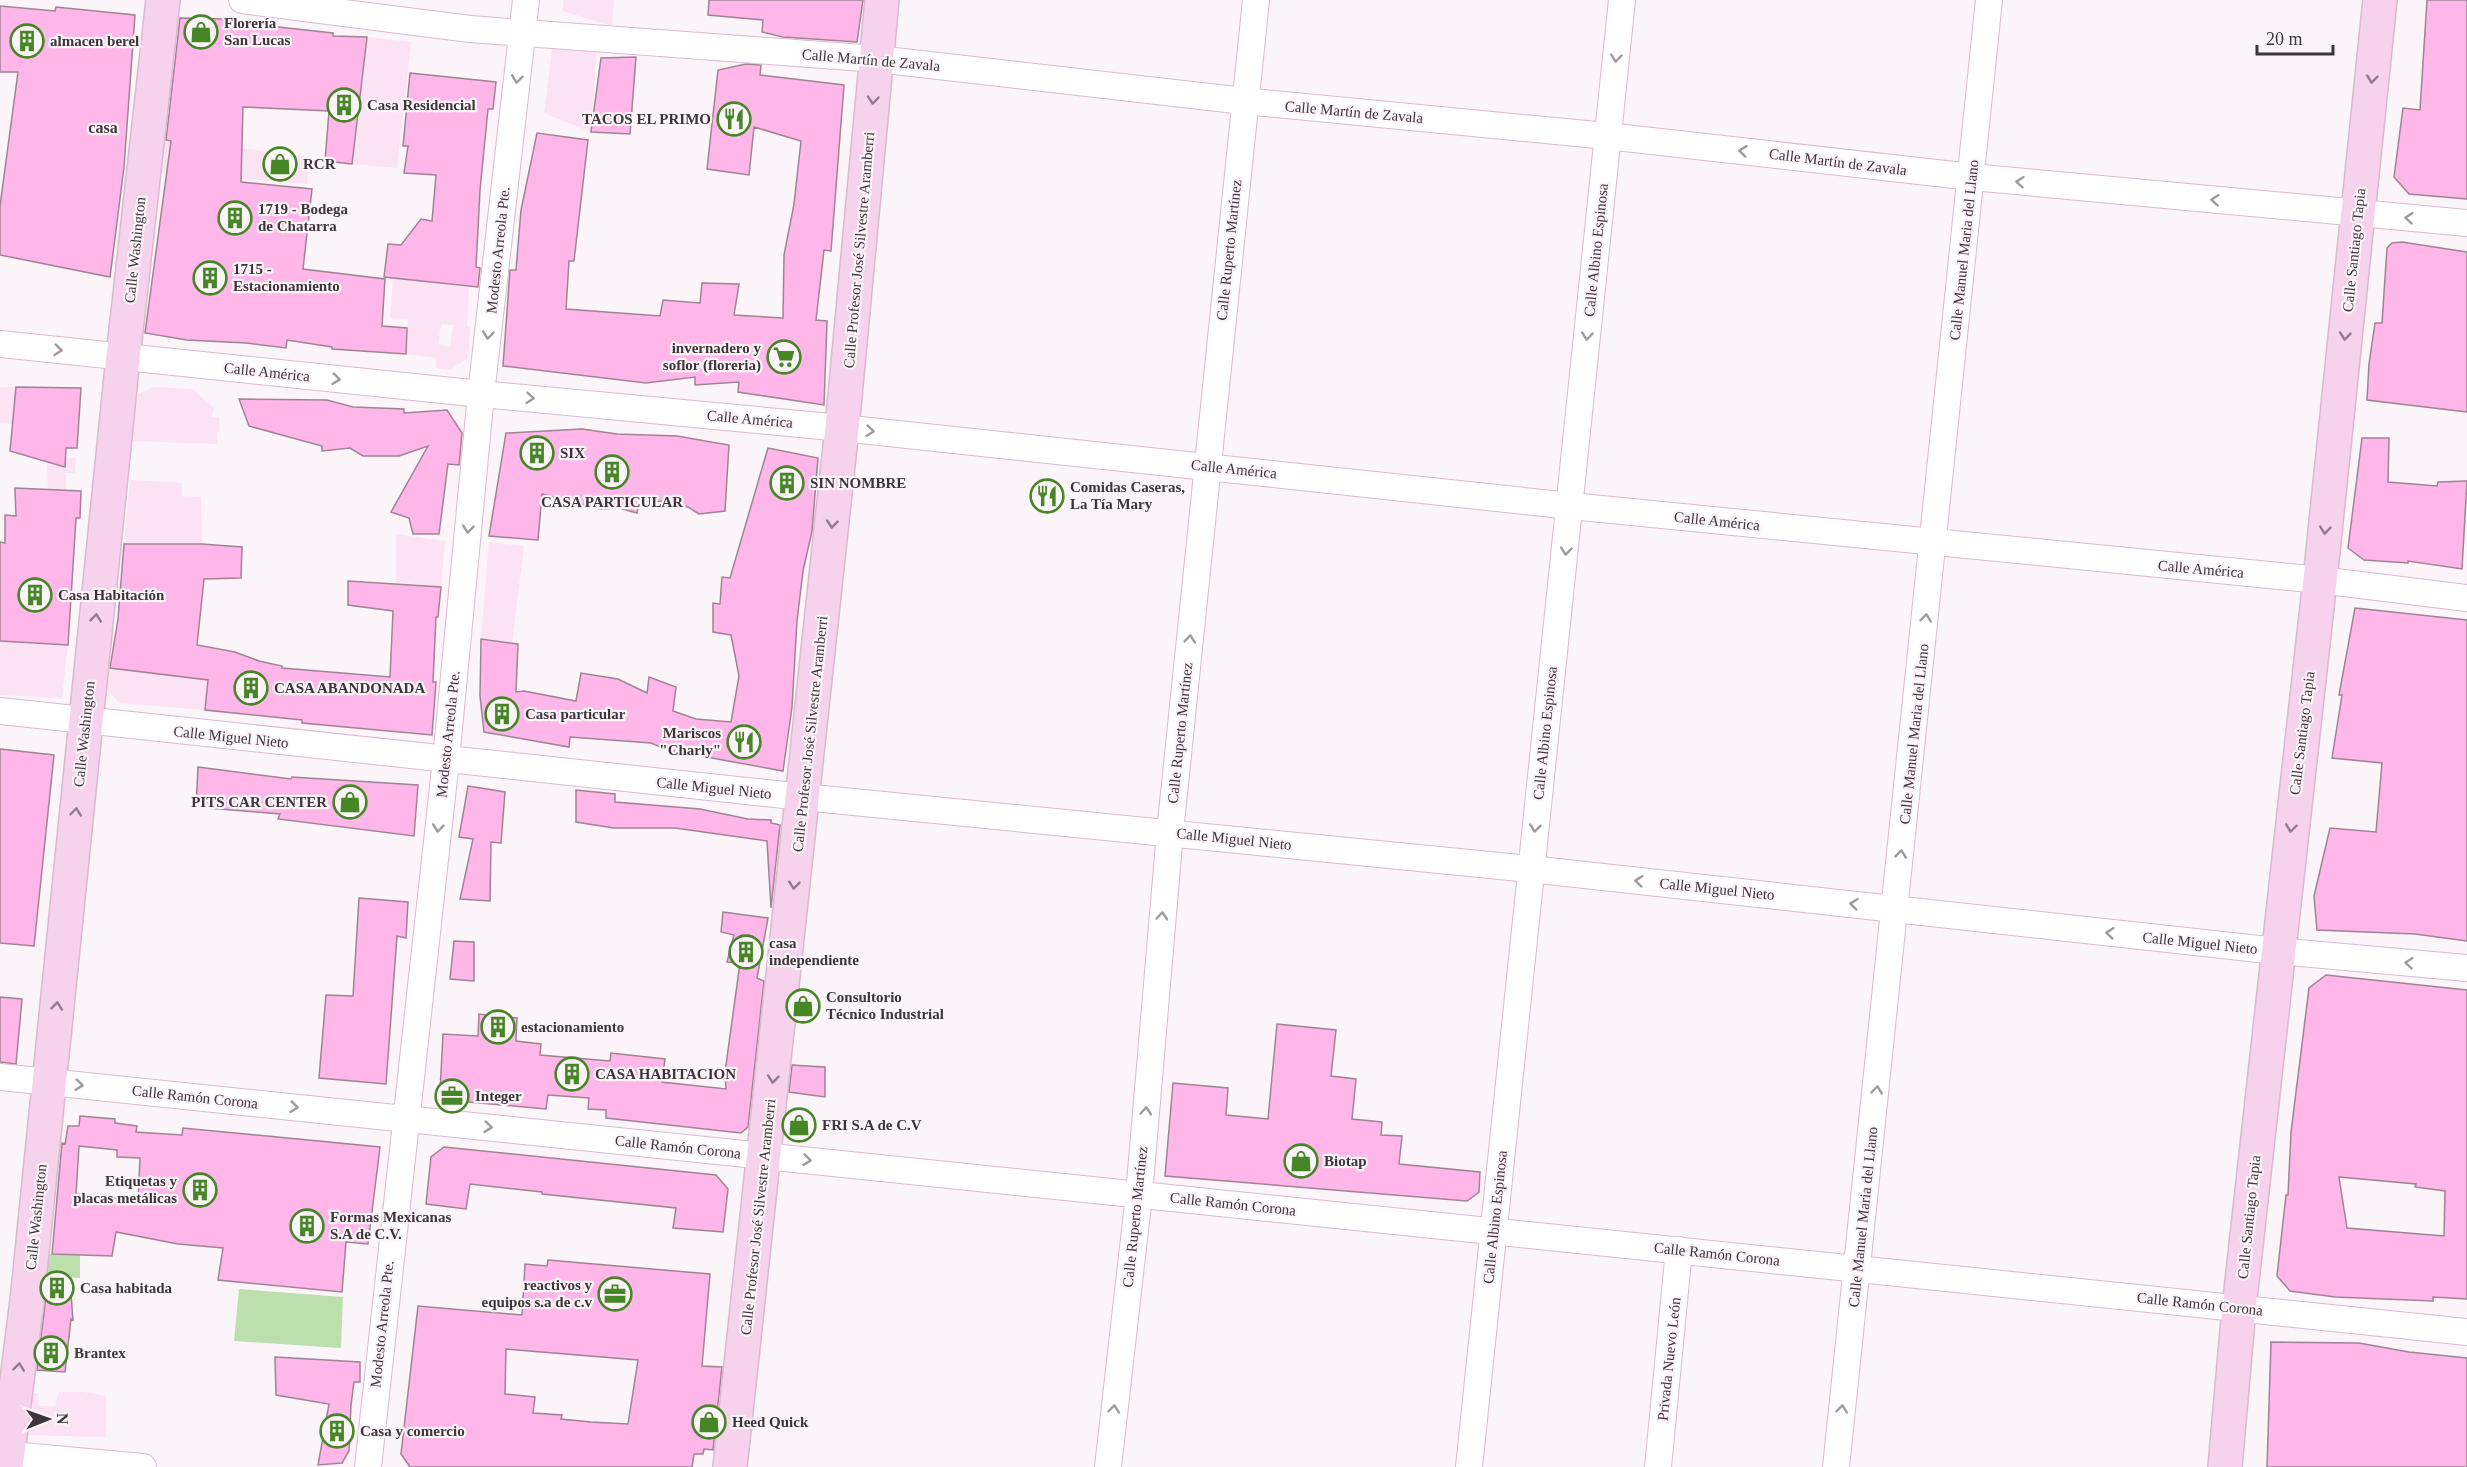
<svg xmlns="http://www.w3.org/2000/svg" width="2467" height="1467" font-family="'Times New Roman',serif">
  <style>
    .built { fill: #fbe3f3; fill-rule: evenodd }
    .green { fill: #bcdfae }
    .building { fill: #feb7e8; stroke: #a18397; stroke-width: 1.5; fill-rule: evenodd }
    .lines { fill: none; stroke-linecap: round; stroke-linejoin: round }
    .street-casing { stroke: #dabacf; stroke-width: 28 }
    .secondary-casing { stroke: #dabacf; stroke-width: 36 }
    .street { stroke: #fff; stroke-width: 26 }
    .secondary { stroke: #f6d2ec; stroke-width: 33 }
    .oneway { stroke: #a09a9e }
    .oneway2 { stroke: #927b8b }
    .labels { text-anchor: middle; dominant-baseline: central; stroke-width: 4.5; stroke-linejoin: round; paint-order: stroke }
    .poi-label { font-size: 15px; font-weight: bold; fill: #40343c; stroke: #fbf4f9; text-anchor: start }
    .street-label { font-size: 15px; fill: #40343c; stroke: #fbf4f9 }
    .neighbourhood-label { font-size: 16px; font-weight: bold; fill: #40343c; stroke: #fbf4f9 }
  </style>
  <rect width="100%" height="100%" fill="#fbf4f9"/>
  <path class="built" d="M563,0h51l-2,26 -49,-15z
    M367,37l44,5 -14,126 -45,-4z
    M553,41l44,5 -6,86 -47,-19z
    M165,140l144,16 -2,28 -145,-11z
    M393,278l76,9 -2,39 3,1 -2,31 -18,12 -14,-2v-10l-30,-4 2,-35 -18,-1zM441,324l12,1 -3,22 -12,-3z
    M0,387h16l-4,37 -12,-1z
    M154,387l38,2 22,19 -2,9h7l1,15h-3v12l-86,-3 7,-47z
    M47,458h29l-1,15h-9v17h-18z
    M130,480l52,3v13l19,1 1,47h-78z
    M396,534l49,7 -4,46 -45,-5z
    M489,542l35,4 -12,97 -31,-4z
    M0,641l68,4 -6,53 -62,-3z
    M189,651l20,30 -4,29 -86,-7 -15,-17 4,-19 81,11z
    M59,1392h25l22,4v41l-86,-2 5,-41 13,-1 1,13h16z"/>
  <path class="green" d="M46,1254l34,1v23l-35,-2z
    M239,1289l104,8 -2,51 -107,-7z"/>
  <path class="building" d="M709,0h154l-6,42 -74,-5 -21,-5 1,-12 -55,-5z
    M2427,0h40v199l-58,-5 -15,-17 9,-69 17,2z
    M0,6l55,5 1,-4 79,8 -11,152 -14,110 -110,-22v-49l18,-134h-18z
    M180,18l45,1v10l53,-2 55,6v3l34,1 -15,127 -27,-3 4,-50 -86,-4 -2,75 71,7 -9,80 82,10 -3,47 25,2 -1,26 -74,-5v-2l-45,-7 -1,8 -40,-5 -59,-3 -42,-7 26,-192 -5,-1z
    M636,57l-6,77 -39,-2 10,-74z
    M746,64l15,1 -1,10 84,10 -13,166 -7,-1 -8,70 11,1 -3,84 -86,-13 1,-10 -44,3v-8l-49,6 -143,-17 7,-96h6l5,-60 16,-77 51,7 -14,121h-5l-3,48 94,7 3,-16 37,3 2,-20 37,1 -5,31 49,3 1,-63 10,-51 7,-63 -47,-14 -5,48 -42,-6 11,-99z
    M410,73l86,9 -3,27h-5l-8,81 -4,77 4,1 -2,19 -94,-10 4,-33 13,1 20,-26 11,2 4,-46 -32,-2 4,-27h-5z
    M2402,242l65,10v160l-100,-12 2,-36 6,-41h7l5,-75 5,-5z
    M16,387l65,1 -4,60h-11l-1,19 -55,-16z
    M239,399l88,1 26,7 51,2v4l43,-3 15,23 -3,32 -11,-1 -9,70h-26l-4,-16 -18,-6 37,-66 -29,10h-36l-13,-8 -28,3v-5l-73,-20z
    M582,429l35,5 60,2 52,9 -4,66 -26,3 -11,-7 -22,-6 -27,1 -2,11 -18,-5 -19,1 -58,-15 -4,46 -49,-4 17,-103z
    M2362,438h27l-1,44 49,4 1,-4 29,-1 -5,88 -54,-8v2l-44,-3 -16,-12z
    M768,448l50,10 -6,73 -9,40 -6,50 -5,86 -9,64 -115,-21 -17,-7 -81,-6 -1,10 -85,-15 -4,-36 1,-57 37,5 -2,48 8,-1 52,10 5,-28 37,6 29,14 2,-16 27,10 -3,24 23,8 35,3 8,-46 -8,-41 -18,-3v-29l7,1 2,-27 8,1z
    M15,488l66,3 -1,27h-4l-8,127 -68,-4v-99l5,1v-28l11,1z
    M124,544h78l40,3 -1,31 -37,1 -7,66 38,7 24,9 23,5v2l108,9 3,-66 -45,-6v-24l93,6 -3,30h-2l-3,65h3l-4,53 -130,-12v-3l-97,-10 3,-30 -98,-12 8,-49z
    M2355,608l112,12v321l-52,-7 -98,-4 -3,-34 16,-68 46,4 6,-69 -50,-5 10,-63h-3z
    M0,749l54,6 -20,191 -34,-3z
    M198,767l93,12 1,-2 126,8 -4,51 -136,-17 2,-5 -84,-7z
    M468,786l37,6 -4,51 -10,-1 -1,59 -30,-2 13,-60 -14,-2z
    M576,790l39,4v8l85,7 48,10 23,1v3l9,2 -9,83 -4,-67 -92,-13h-61l-38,-6z
    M359,898l49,4 -2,36 -9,-2 -11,148 -67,-6 7,-83 27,1z
    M723,912l45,6 -11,60 7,3 -16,146 -7,6 -135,-15v-8l-18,-1 1,-11 -41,-3 -2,14 -100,-9 -6,-9 3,-57 35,2 1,-22 38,4 -1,23 25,3 -1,11 70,6 1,-8 54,6 -3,23 64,7 -1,-17 15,-109 -13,-1 7,-27 -13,-3z
    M454,941l20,1v39l-24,-2z
    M2326,975l141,15v309l-34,-2v4l-98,-4 -45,-6 -13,-15 9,-81h2l3,-63 18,-144zM2339,1177l77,7 -1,3 30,4 -1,45 -97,-8z
    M0,997l22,2 -6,65 -16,-2z
    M1277,1024l59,6 -5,46 25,3 -4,40 30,3 -1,13 21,1 -3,28 81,8 -1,20 -12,9 -302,-25 8,-93 55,5 -2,27 42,4z
    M792,1065l33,2v30l-36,-5z
    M80,1116l35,3v4l22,3 -1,6 46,3 1,-7 197,19 -12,97 -22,-2 -4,50 -124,-12 5,-32 -45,-4 -62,-12 -4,24 -60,-2 10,-111 3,1 3,-18h11zM79,1146l38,4v7l23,1 -2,42 -62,-6z
    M444,1147l272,28 12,14 -5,43 -50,-4 3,-20 -134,-14v-2l-72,-8 -4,25 -40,-5 5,-47z
    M548,1260l162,14 -8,92 20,1 -9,83 -9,-1 -1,5h-9l-2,13h-282l-9,-13 17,-148 104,9 3,-51 22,2zM506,1349l132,11 -10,64 -37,-2 -30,-3 1,-4 -29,-2 2,-16 -30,-3z
    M48,1280l22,1 3,39 -2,-1 -6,53 -28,-2z
    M2271,1342l88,1 50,9 58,6v109h-200z
    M275,1357l85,5v20h-6l-3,23 -2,46 -7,12 -24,2 11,-61 -53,-9z"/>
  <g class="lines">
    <defs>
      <path id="street" d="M242,0l228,29 407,30 367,42 363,35 365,41 495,46
        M0,344l481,50 361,34 729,78 749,74 147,18
        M0,711l803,86 727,72 747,82 190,17
        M0,1077l2467,255
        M0,1454l143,13
        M368,1467l78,-707 35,-366 45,-394
        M1108,1467l31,-272 31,-363 86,-832
        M1469,1467l153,-1467
        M1658,1467l21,-217
        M1836,1467l153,-1467"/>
      <path id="secondary" d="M6,1467l21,-166 96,-944 40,-357
        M730,1467l112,-1039 40,-428
        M2225,1467l14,-159 81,-728 60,-580"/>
    </defs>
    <use href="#street" class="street-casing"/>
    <use href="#secondary" class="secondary-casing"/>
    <use href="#street" class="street"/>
    <use href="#secondary" class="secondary"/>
  </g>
  <defs><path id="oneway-chevron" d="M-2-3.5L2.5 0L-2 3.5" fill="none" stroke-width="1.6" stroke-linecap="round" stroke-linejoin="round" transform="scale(1.5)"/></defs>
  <g class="oneway">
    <use href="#oneway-chevron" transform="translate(1616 58) rotate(96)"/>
    <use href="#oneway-chevron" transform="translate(517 79) rotate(97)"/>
    <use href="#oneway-chevron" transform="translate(1743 151) rotate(-173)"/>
    <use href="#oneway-chevron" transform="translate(2020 182) rotate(-175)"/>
    <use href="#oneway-chevron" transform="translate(2215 200) rotate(-175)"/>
    <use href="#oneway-chevron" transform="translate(2409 218) rotate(-175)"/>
    <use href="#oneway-chevron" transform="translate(488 335) rotate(96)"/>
    <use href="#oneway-chevron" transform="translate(1587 336) rotate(96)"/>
    <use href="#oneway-chevron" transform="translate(58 350) rotate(6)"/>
    <use href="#oneway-chevron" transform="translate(336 379) rotate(6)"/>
    <use href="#oneway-chevron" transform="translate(530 398) rotate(5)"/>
    <use href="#oneway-chevron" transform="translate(870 431) rotate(6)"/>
    <use href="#oneway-chevron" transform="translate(468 529) rotate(96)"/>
    <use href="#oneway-chevron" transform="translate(1566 551) rotate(96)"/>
    <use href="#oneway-chevron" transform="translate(1926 618) rotate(-84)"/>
    <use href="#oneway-chevron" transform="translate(1190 639) rotate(-84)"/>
    <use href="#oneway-chevron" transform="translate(438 828) rotate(97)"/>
    <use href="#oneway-chevron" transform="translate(1535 828) rotate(96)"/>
    <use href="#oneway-chevron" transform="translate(1901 854) rotate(-84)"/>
    <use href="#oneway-chevron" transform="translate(1639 881) rotate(-174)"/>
    <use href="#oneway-chevron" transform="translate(1854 904) rotate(-174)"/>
    <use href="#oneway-chevron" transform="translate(1162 916) rotate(-85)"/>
    <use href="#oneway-chevron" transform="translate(2110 933) rotate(-174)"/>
    <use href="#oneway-chevron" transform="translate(2409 963) rotate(-175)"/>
    <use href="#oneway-chevron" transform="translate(79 1085) rotate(6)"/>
    <use href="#oneway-chevron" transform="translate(1877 1090) rotate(-84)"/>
    <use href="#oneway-chevron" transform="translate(294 1107) rotate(6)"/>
    <use href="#oneway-chevron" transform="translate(1146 1111) rotate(-85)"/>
    <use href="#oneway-chevron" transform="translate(488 1127) rotate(6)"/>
    <use href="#oneway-chevron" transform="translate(807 1160) rotate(6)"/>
    <use href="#oneway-chevron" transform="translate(1114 1409) rotate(-84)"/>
    <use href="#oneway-chevron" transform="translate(1842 1409) rotate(-84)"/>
  </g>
  <g class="oneway2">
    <use href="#oneway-chevron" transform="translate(2372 79) rotate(96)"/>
    <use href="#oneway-chevron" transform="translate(873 100) rotate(95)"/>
    <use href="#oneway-chevron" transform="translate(2345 336) rotate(96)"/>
    <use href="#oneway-chevron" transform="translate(832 524) rotate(96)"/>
    <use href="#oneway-chevron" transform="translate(2325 530) rotate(96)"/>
    <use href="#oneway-chevron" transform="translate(96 618) rotate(-84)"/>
    <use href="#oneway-chevron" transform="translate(76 812) rotate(-84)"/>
    <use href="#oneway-chevron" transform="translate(2291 828) rotate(97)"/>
    <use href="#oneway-chevron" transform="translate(794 885) rotate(96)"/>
    <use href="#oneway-chevron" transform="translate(57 1006) rotate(-84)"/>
    <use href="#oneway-chevron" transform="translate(773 1079) rotate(96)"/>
    <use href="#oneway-chevron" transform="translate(19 1367) rotate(-83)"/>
  </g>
  <defs>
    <symbol id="shop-ring" viewBox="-11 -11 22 22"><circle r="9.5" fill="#fbf4f9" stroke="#468627" stroke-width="1.5"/><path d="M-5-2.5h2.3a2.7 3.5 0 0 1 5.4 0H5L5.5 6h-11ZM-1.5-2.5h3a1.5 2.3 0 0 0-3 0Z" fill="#468627"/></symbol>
    <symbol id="building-ring" viewBox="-11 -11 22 22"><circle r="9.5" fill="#fbf4f9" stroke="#468627" stroke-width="1.5"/><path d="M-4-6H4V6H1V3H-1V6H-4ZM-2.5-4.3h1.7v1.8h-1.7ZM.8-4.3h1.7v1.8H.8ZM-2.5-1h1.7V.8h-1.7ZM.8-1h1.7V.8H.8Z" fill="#468627"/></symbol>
    <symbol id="restaurant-ring" viewBox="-11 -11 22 22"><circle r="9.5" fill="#fbf4f9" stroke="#468627" stroke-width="1.5"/><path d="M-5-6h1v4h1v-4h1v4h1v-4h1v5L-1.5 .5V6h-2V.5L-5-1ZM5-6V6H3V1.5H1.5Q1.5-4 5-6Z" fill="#468627"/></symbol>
    <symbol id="supermarket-ring" viewBox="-11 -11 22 22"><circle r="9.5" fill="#fbf4f9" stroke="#468627" stroke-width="1.5"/><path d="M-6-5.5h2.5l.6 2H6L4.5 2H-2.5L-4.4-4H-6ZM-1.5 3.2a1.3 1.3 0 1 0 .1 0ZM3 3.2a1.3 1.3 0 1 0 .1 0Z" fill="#468627"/></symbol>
    <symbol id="office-ring" viewBox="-11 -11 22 22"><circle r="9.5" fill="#fbf4f9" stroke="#468627" stroke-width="1.5"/><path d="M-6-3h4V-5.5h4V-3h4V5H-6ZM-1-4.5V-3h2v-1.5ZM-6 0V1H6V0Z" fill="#468627"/></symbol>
  </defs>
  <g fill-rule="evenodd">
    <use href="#shop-ring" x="182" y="13" width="38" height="38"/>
    <use href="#building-ring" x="8" y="22" width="38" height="38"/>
    <use href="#building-ring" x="325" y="86" width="38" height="38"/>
    <use href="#restaurant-ring" x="715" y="100" width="38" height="38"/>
    <use href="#shop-ring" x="261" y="145" width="38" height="38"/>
    <use href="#building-ring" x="216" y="199" width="38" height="38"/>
    <use href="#building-ring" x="191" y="259" width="38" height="38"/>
    <use href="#supermarket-ring" x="765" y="338" width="38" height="38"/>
    <use href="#building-ring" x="518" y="434" width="38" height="38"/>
    <use href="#building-ring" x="593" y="453" width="38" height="38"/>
    <use href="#building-ring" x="768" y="464" width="38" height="38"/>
    <use href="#restaurant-ring" x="1028" y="477" width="38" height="38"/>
    <use href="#building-ring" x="16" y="576" width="38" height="38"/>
    <use href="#building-ring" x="232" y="669" width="38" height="38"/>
    <use href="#building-ring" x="483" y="695" width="38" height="38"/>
    <use href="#restaurant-ring" x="725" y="723" width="38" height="38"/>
    <use href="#shop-ring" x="331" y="783" width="38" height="38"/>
    <use href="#building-ring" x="727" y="933" width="38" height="38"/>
    <use href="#shop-ring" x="784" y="987" width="38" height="38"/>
    <use href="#building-ring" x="479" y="1008" width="38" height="38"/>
    <use href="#building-ring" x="553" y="1055" width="38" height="38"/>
    <use href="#office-ring" x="433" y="1077" width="38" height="38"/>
    <use href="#shop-ring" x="780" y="1106" width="38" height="38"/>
    <use href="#shop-ring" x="1282" y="1142" width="38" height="38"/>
    <use href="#building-ring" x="181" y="1171" width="38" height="38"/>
    <use href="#building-ring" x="288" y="1207" width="38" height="38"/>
    <use href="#building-ring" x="38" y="1269" width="38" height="38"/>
    <use href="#office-ring" x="596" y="1275" width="38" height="38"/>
    <use href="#building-ring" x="32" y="1334" width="38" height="38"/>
    <use href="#shop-ring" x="690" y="1403" width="38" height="38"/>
    <use href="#building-ring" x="318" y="1412" width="38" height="38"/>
  </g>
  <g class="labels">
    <g class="poi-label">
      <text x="224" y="23">Florería<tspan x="224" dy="17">San Lucas</tspan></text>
      <text x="50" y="41">almacen berel</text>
      <text x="367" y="105">Casa Residencial</text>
      <text x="711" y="119" text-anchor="end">TACOS EL PRIMO</text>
      <text x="303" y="164">RCR</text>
      <text x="258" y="209">1719 - Bodega<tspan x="258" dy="17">de Chatarra</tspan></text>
      <text x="233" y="269">1715 -<tspan x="233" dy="17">Estacionamiento</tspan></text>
      <text x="761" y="348" text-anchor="end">invernadero y<tspan x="761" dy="17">soflor (floreria)</tspan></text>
      <text x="560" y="453">SIX</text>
      <text x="810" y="483">SIN NOMBRE</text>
      <text x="1070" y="487">Comidas Caseras,<tspan x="1070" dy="17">La Tía Mary</tspan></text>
      <text x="612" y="502" text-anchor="middle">CASA PARTICULAR</text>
      <text x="58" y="595">Casa Habitación</text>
      <text x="274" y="688">CASA ABANDONADA</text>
      <text x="525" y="714">Casa particular</text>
      <text x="721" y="733" text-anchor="end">Mariscos<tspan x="721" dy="17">"Charly"</tspan></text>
      <text x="327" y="802" text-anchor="end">PITS CAR CENTER</text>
      <text x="769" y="943">casa<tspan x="769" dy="17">independiente</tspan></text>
      <text x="826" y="997">Consultorio<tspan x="826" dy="17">Técnico Industrial</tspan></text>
      <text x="521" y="1027">estacionamiento</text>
      <text x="595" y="1074">CASA HABITACION</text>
      <text x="475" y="1096">Integer</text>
      <text x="822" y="1125">FRI S.A de C.V</text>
      <text x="1324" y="1161">Biotap</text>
      <text x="177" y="1181" text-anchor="end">Etiquetas y<tspan x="177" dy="17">placas metálicas</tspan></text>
      <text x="330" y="1217">Formas Mexicanas<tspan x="330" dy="17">S.A de C.V.</tspan></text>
      <text x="592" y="1285" text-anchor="end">reactivos y<tspan x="592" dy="17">equipos s.a de c.v</tspan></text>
      <text x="80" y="1288">Casa habitada</text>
      <text x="74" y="1353">Brantex</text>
      <text x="732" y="1422">Heed Quick</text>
      <text x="360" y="1431">Casa y comercio</text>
    </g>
    <g class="street-label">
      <text transform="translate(871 60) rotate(5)">Calle Martín de Zavala</text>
      <text transform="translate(1354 112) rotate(5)">Calle Martín de Zavala</text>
      <text transform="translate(1838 162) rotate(7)">Calle Martín de Zavala</text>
      <text transform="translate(135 250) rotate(-84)">Calle Washington</text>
      <text transform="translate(498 250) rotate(-84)">Modesto Arreola Pte.</text>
      <text transform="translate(859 250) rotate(-85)">Calle Profesor José Silvestre Aramberri</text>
      <text transform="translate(1229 250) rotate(-84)">Calle Ruperto Martínez</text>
      <text transform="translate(1596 250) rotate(-84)">Calle Albino Espinosa</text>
      <text transform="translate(1964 250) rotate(-84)">Calle Manuel Maria del Llano</text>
      <text transform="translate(2354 250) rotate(-84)">Calle Santiago Tapia</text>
      <text transform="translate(267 372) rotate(6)">Calle América</text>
      <text transform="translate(750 419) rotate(5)">Calle América</text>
      <text transform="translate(1234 469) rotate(6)">Calle América</text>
      <text transform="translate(1717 521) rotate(6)">Calle América</text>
      <text transform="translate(2201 569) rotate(5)">Calle América</text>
      <text transform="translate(1180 733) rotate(-84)">Calle Ruperto Martínez</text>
      <text transform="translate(1545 733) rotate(-84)">Calle Albino Espinosa</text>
      <text transform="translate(2302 733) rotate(-83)">Calle Santiago Tapia</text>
      <text transform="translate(84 734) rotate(-84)">Calle Washington</text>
      <text transform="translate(448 734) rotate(-84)">Modesto Arreola Pte.</text>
      <text transform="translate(810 734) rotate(-84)">Calle Profesor José Silvestre Aramberri</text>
      <text transform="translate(1914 734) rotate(-84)">Calle Manuel Maria del Llano</text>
      <text transform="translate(231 737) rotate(6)">Calle Miguel Nieto</text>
      <text transform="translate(714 788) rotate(6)">Calle Miguel Nieto</text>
      <text transform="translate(1234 839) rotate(6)">Calle Miguel Nieto</text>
      <text transform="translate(1717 889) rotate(6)">Calle Miguel Nieto</text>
      <text transform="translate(2200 943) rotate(6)">Calle Miguel Nieto</text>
      <text transform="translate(195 1097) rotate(6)">Calle Ramón Corona</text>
      <text transform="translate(678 1147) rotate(6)">Calle Ramón Corona</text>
      <text transform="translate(1233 1204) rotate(6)">Calle Ramón Corona</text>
      <text transform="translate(36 1217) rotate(-84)">Calle Washington</text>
      <text transform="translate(758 1217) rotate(-84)">Calle Profesor José Silvestre Aramberri</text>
      <text transform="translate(1135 1217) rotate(-84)">Calle Ruperto Martínez</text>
      <text transform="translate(1495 1217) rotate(-84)">Calle Albino Espinosa</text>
      <text transform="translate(1863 1217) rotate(-84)">Calle Manuel Maria del Llano</text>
      <text transform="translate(2249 1217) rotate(-84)">Calle Santiago Tapia</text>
      <text transform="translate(1717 1254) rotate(6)">Calle Ramón Corona</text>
      <text transform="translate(2200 1304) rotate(6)">Calle Ramón Corona</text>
      <text transform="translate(382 1324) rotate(-84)">Modesto Arreola Pte.</text>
      <text transform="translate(1669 1359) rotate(-84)">Privada Nuevo León</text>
    </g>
    <g class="neighbourhood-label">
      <text x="103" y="127">casa</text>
    </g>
  </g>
  <g transform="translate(48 1419) rotate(89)" stroke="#fbf4f9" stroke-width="4.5" paint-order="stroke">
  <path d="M0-4.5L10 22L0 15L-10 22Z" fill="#40343c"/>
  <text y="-9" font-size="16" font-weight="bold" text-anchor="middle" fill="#40343c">N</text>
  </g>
  <path d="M2257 45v9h76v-9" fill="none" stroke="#40343c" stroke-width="3"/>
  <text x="2266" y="45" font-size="18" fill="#40343c" stroke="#fbf4f9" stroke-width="4.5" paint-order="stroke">20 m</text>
</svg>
